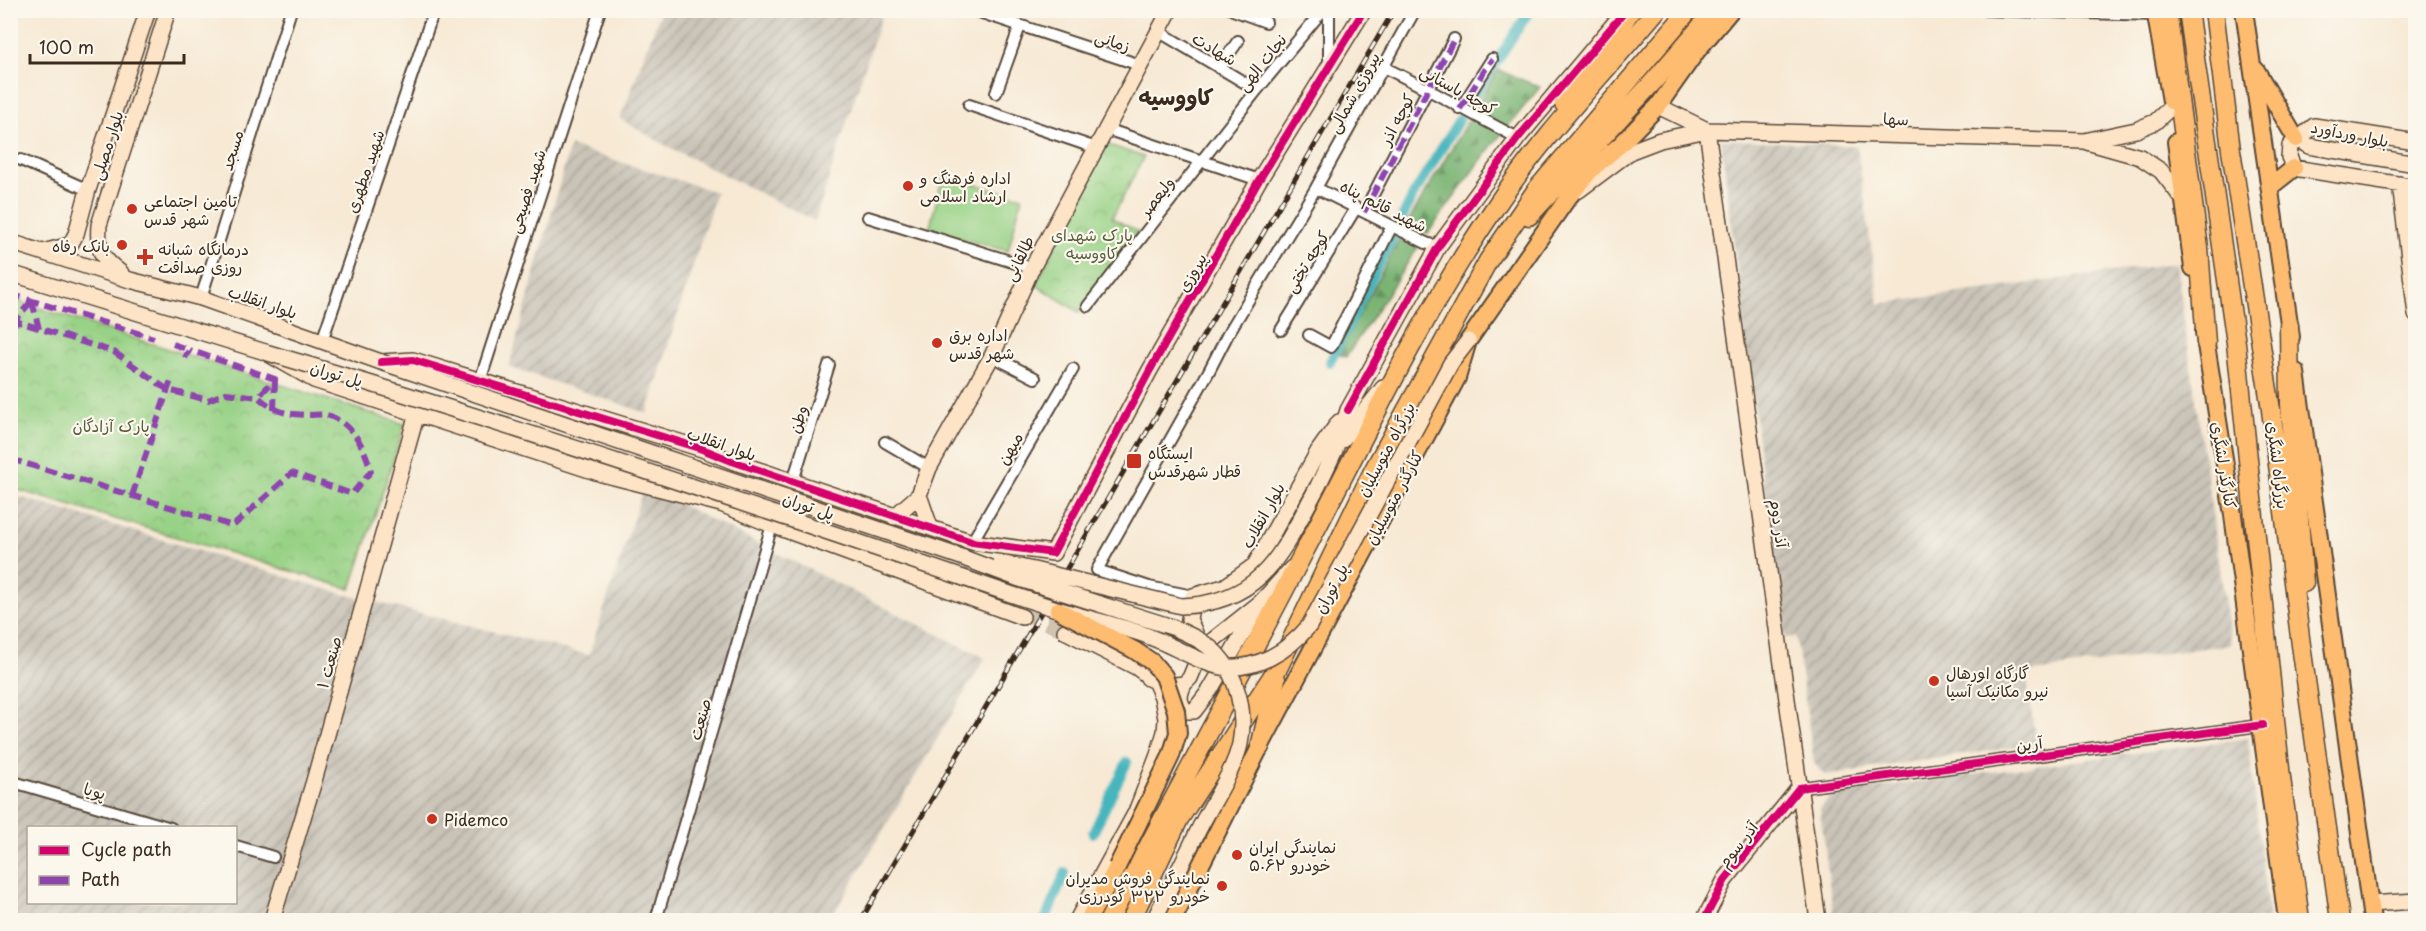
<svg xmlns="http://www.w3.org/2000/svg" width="2426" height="931" font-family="'Playpen Sans','Playpen Sans Arabic',sans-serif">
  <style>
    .industrial { fill: url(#industrial-furrows); fill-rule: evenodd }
    .green { fill: #98d286; stroke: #6a7e52; stroke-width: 1.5 }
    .forest { fill: url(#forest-firs); stroke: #5a6f48; stroke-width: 1.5 }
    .park { fill: url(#park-crowns); stroke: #6a7e52; stroke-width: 1.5 }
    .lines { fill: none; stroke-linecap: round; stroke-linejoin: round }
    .canal { stroke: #46b5be; stroke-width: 10 }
    .secondary-tunnel { stroke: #d1c3b0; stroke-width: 15; stroke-dasharray: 15 8; stroke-linecap: butt }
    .street-casing { stroke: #574739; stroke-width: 14 }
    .secondary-casing { stroke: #574739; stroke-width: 18 }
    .primary-casing { stroke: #574739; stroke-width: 20 }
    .highway-casing { stroke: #574739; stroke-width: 21 }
    .street { stroke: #fff; stroke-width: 10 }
    .secondary { stroke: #fee4c6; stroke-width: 15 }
    .primary { stroke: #fdbc70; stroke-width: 16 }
    .highway { stroke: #fdbc70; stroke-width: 18 }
    .rail-casing { stroke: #3b2a1e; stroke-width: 5 }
    .rail { stroke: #fbf7ec; stroke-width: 3; stroke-dasharray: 9; stroke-linecap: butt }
    .secondary-bridge-casing { stroke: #574739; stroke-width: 18; stroke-linecap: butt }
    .primary-bridge-casing { stroke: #574739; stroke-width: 20; stroke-linecap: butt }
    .secondary-bridge { stroke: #fee4c6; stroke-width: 15 }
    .primary-bridge { stroke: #fdbc70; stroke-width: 16 }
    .quiet { stroke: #8e44ad; stroke-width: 6; stroke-dasharray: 12 6; stroke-linecap: butt }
    .cycleway-casing { stroke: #fbf7ec; stroke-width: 11 }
    .cycleway { stroke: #d6006c; stroke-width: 8 }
    .poi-dot { fill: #c8321e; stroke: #fbf7ec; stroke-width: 2 }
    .labels { text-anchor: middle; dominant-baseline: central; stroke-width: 4.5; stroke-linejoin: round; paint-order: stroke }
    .street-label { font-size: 16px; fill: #3b2a1e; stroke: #fbf7ec }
    .poi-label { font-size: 16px; fill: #3b2a1e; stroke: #fbf7ec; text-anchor: start }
    .park-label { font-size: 16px; fill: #575c3d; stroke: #fbf7ec }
    .district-label { font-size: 22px; font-weight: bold; fill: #3b2a1e; stroke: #fbf7ec }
  </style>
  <defs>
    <pattern id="industrial-furrows" width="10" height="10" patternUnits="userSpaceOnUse" patternTransform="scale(1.5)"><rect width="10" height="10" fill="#c9c3b8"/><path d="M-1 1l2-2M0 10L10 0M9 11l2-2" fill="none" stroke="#a49f95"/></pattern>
    <pattern id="forest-firs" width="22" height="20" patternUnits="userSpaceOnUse" patternTransform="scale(1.5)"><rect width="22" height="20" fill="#7ab473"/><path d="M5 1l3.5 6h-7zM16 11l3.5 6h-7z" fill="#65935e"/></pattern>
    <pattern id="park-crowns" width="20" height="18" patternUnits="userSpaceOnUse" patternTransform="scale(1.5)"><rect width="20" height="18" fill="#98d286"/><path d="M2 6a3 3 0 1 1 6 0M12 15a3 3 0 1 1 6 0" fill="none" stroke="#84b473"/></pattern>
  </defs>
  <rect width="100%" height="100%" fill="#fbf7ec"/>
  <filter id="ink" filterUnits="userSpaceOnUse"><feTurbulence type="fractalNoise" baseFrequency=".0167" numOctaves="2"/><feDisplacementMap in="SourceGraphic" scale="12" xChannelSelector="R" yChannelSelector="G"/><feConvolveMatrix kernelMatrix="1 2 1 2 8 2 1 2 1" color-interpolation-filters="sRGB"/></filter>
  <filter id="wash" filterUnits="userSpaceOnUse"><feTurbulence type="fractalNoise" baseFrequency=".008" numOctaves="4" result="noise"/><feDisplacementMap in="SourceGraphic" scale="24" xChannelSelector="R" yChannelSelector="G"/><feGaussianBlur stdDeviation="1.35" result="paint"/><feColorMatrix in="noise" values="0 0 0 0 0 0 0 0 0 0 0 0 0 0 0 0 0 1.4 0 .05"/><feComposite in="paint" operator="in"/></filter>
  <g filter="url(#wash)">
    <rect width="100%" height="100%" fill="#f7e9d4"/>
    <path class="industrial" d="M661,11h222l-68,210 -152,-77 -43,-25z
      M1721,139l136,7 22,158 297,-41 55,381 -205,29 10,71 -212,31 -10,-12 -18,-126 -11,1 -22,-158z
      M570,146l146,46 -69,221 -138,-46z
      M644,486l341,172 -155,262h-819l-1,-426 333,100 246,61zM28,828h208v74h-208z
      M2248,738l21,182h-435l-14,-111 14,-16z"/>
    <path class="green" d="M943,176l79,21 -14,54 -79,-21z"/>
    <path class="forest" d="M1498,70l42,17 -50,61 -62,85 -22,-8z
      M1400,238l18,9 -72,110 -8,-3z"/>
    <path class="park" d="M1106,144l38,13 -32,61 26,14 -59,80 -43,-27z
      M11,299l394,125 -54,165 -340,-101z"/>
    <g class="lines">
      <path class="canal" d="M1475,95l55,-85
        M1417,189l43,-71
        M1400,222l15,-30
        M1379,264l17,-32
        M1360,301l17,-34
        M1330,362l28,-56
        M1093,833l34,-71
        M1045,920l20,-47"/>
    </g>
  </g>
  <g filter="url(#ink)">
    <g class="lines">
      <path class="secondary-tunnel" d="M1025,613l40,18"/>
      <defs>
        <path id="street" d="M973,10l167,55
          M1233,10l33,12
          M1329,10v54
          M1985,10l171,5
          M1158,31l99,59
          M1219,68l19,-27
          M1385,68c45,21 88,47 133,70
          M996,93l24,-67
          M969,105l127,43
          M1460,109l32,-50
          M1106,129l153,51
          M21,160l67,30
          M1316,188l110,55 12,4
          M1364,212l90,-173
          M868,217l164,51
          M201,298l90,-288
          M1088,306l169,-216 66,-80
          M1281,330l75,-122
          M1309,335l22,12 61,-121
          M322,341l112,-331
          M992,356l43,22
          M480,381l120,-371
          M885,442l44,26
          M793,481l36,-116
          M972,542l101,-173
          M1193,596l-44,-9 -52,-17 112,-199 19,-37 88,-146 99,-178
          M1159,629l43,20
          M10,781l161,47
          M1799,788l464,-63
          M236,846l37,11
          M656,920l116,-395"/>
        <path id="secondary" d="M1658,106l49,24
          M1707,130l111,790
          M2296,139l13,7 107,18
          M2087,142l53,15 21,14 21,27
          M2416,142l-102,-16 -24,20 -1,11 5,11 122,19
          M2400,184l16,131
          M1579,190l52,-39 29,-11 47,-10 377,11 52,-11 19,-8 17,-16
          M10,242l120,38 71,18 180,64 32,-2 289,89 30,12 240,81 81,11 97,-183 109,-190 105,-170
          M43,252l27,-7 6,-11 12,-44 60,-180
          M10,273l255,79 49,28 288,94 119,30 51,21 250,92
          M121,273c-20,-15 -24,-22 -22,-48l69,-215
          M1342,440l41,-52
          M1318,486l17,-36 13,-40 90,-163 80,-109 100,-119
          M919,495l11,32
          M894,517l25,-22 10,-27 63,-112 40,-88 138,-258
          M1065,631l71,36 19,14 21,4 8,-1 6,-6 12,-29 -13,-30 4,-23 31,-9 31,-22 64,-115 20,-28
          M1202,649l59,-47 31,-34
          M1184,684c-5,11 -6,18 2,27h8l16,-21 51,-88
          M2370,904l46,-3
          M272,920l42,-139 103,-368
          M1077,920l59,-108 22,-57 7,-23 1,-13 -4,-22 -7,-16 -7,-3
          M1154,920l46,-93
          M1704,920l21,-40 74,-92"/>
        <path id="primary" d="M2155,10l16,91
          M2244,10l47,327
          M2256,70l40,69
          M2176,142l17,126
          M2270,187l24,-19
          M2204,332l29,183 54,405
          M2296,372l76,548
          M1088,920l29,-53
          M1173,920l87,-173 197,-369 11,-37 99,-142 25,-30 29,-25 37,-38 38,-54 35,-42"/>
        <path id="highway" d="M2167,10l32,238 7,95
          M2188,10l48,333 45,435 19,142
          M2214,10l17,140 40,260 30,235 39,275
          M1564,104l2,-7 39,-47 26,-40
          M1529,216l124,-134 62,-72
          M2289,325l1,80 14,178
          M1260,747l16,-68
          M1109,920c64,-121 130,-242 193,-364 62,-117 117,-237 192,-347 47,-71 108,-134 163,-199
          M1131,920l48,-101 100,-153 94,-195 115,-210 49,-72 152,-179"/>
      </defs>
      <use href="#street" class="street-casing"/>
      <use href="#secondary" class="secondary-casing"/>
      <use href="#primary" class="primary-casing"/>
      <use href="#highway" class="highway-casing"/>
      <use href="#street" class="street"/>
      <use href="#secondary" class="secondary"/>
      <use href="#primary" class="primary"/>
      <use href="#highway" class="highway"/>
      <defs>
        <path id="rail" d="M861,920l533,-910"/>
      </defs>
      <use href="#rail" class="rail-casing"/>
      <use href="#rail" class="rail"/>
      <defs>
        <path id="secondary-bridge" d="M265,352c228,67 453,142 678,219 39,13 77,27 117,39 28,9 57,15 85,25 21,7 59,30 77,32 35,3 65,-15 87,-41l142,-263 17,-22
          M381,362l580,195 56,21 155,49c16,7 32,14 44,26 22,23 30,60 24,91 -5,24 -28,60 -40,83
          M1000,563l34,7 147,36c83,-3 102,-56 137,-120"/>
        <path id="primary-bridge" d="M1058,610l76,40 18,12 12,14 12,35 2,22 -7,23 -54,111"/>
      </defs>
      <use href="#secondary-bridge" class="secondary-bridge-casing"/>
      <use href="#primary-bridge" class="primary-bridge-casing"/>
      <use href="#secondary-bridge" class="secondary-bridge"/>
      <use href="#primary-bridge" class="primary-bridge"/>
      <path class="quiet" d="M1460,109l32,-50
        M1364,212l90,-173
        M10,294l144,44
        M32,301l7,28
        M10,324l9,-2 95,30 54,38 40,10 18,-7 32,4
        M11,324l21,-23
        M173,344l16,6 -4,8
        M274,410l1,-31
        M10,459l223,67 59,-53 60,21 19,-23c-6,-23 -18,-48 -44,-56 -5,-1 -13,0 -18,0 -24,-1 -32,-2 -51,-18l17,-18 -86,-29
        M132,496l40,-119"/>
      <defs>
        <path id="cycleway" d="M381,362l32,-2 289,89 30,12 240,81 81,11 97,-183 109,-190 105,-170
          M1348,410l90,-163 80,-109 108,-128
          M1704,920l21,-40 74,-92 464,-63"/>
      </defs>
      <use href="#cycleway" class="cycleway-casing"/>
      <use href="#cycleway" class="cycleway"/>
    </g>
  </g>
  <g class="poi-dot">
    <circle cx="908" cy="186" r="6"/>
    <circle cx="132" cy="209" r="6"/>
    <circle cx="122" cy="245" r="6"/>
    <path d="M142 248h6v6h6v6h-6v6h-6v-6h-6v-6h6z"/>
    <circle cx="937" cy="343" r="6"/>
    <rect x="1126" y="453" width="16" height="16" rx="3"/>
    <circle cx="1934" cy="681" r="6"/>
    <circle cx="432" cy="819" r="6"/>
    <circle cx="1237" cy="855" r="6"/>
    <circle cx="1222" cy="886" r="6"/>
  </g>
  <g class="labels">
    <g class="street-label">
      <text transform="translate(1113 40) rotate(18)">زمانی</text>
      <text transform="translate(1215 48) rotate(31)">شهادت</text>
      <text transform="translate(1261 62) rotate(-51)">نجات الهی</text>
      <text transform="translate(1459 89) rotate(29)">کوچه باستانی</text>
      <text transform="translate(1353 92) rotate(-61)">پیروزی شمالی</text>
      <text transform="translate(1896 118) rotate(2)">سها</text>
      <text transform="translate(1396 119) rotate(-62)">کوچه اذر</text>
      <text transform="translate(2350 133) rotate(11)">بلوار وردآورد</text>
      <text transform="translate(106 145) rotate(-72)">بلوار مصلی</text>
      <text transform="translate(231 150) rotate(-73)">مسجد</text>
      <text transform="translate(364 171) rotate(-71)">شهید مطهری</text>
      <text transform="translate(526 191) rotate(-72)">شهید فصیحی</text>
      <text transform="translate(1156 196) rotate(-52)">ولیعصر</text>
      <text transform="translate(1384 205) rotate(27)">شهید قائم پناه</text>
      <text transform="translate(1018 258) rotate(-64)">طالقانی</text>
      <text transform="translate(1306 261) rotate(-58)">کوچه تختی</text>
      <text transform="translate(1191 272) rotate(-60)">پیروزی</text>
      <text transform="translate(263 301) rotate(19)">بلوار انقلاب</text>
      <text transform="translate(337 373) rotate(16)">پل توران</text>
      <text transform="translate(797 419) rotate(-73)">وطن</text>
      <text transform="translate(722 443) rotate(19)">بلوار انقلاب</text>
      <text transform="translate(1009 448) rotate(-60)">میهن</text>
      <text transform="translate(1385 449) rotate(-62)">بزرگراه متوسلیان</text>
      <text transform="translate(2225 465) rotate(81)">کنارگذر لشگری</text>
      <text transform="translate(2279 465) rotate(83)">بزرگراه لشگری</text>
      <text transform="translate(1393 497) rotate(-62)">کنارگذر متوسلیان</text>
      <text transform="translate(809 505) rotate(19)">پل توران</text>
      <text transform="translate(1262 515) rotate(-61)">بلوار انقلاب</text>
      <text transform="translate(1780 523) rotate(82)">آذر دوم</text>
      <text transform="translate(1330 588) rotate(-62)">پل توران</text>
      <text transform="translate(328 662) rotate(-74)">صنعت ۱</text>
      <text transform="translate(699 719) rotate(-74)">صنعت</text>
      <text transform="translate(2029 743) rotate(-8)">آرین</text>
      <text transform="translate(95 790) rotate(16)">پویا</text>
      <text transform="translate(1737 844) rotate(-52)">آذر سوم</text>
    </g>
    <g class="poi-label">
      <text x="920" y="177">اداره فرهنگ و<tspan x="920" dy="18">ارشاد اسلامی</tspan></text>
      <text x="144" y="200">تامین اجتماعی<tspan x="144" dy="18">شهر قدس</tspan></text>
      <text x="110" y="245" text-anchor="end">بانک رفاه</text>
      <text x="158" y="248">درمانگاه شبانه<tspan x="158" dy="18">روزی صداقت</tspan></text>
      <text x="949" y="334">اداره برق<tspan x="949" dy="18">شهر قدس</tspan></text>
      <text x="1148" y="452">ایستگاه<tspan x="1148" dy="18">قطار شهرقدس</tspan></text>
      <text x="1946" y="672">گارگاه اورهال<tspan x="1946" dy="18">نیرو مکانیک آسیا</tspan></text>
      <text x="444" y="819">Pidemco</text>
      <text x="1249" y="846">نمایندگی ایران<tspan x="1249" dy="18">خودرو ۵۰۶۲</tspan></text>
      <text x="1210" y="877" text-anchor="end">نمایندگی فروش مدیران<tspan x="1210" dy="18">خودرو ۳۲۲ گودرزی</tspan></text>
    </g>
    <g class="park-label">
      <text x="1092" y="234">پارک شهدای<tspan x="1092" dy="18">کاووسیه</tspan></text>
      <text x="111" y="425">پارک آزادگان</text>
    </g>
    <g class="district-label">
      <text x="1176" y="95">کاووسیه</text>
    </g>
  </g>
  <rect width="2426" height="931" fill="none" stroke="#fbf7ec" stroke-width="36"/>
  <rect x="27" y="826" width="210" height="78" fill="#fbf7ec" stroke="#aea59a" stroke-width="1.5"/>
  <rect x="39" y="846" width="30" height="9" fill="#d6006c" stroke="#aea59a" stroke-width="1.5"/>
  <text x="81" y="856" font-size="18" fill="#3b2a1e">Cycle path</text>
  <rect x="39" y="876" width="30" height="9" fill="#8e44ad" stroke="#aea59a" stroke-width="1.5"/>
  <text x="81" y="886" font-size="18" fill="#3b2a1e">Path</text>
  <path d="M30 54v9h154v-9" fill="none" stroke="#3b2a1e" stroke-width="3"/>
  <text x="39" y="54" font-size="18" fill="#3b2a1e" stroke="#fbf7ec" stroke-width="4.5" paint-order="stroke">100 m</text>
</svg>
